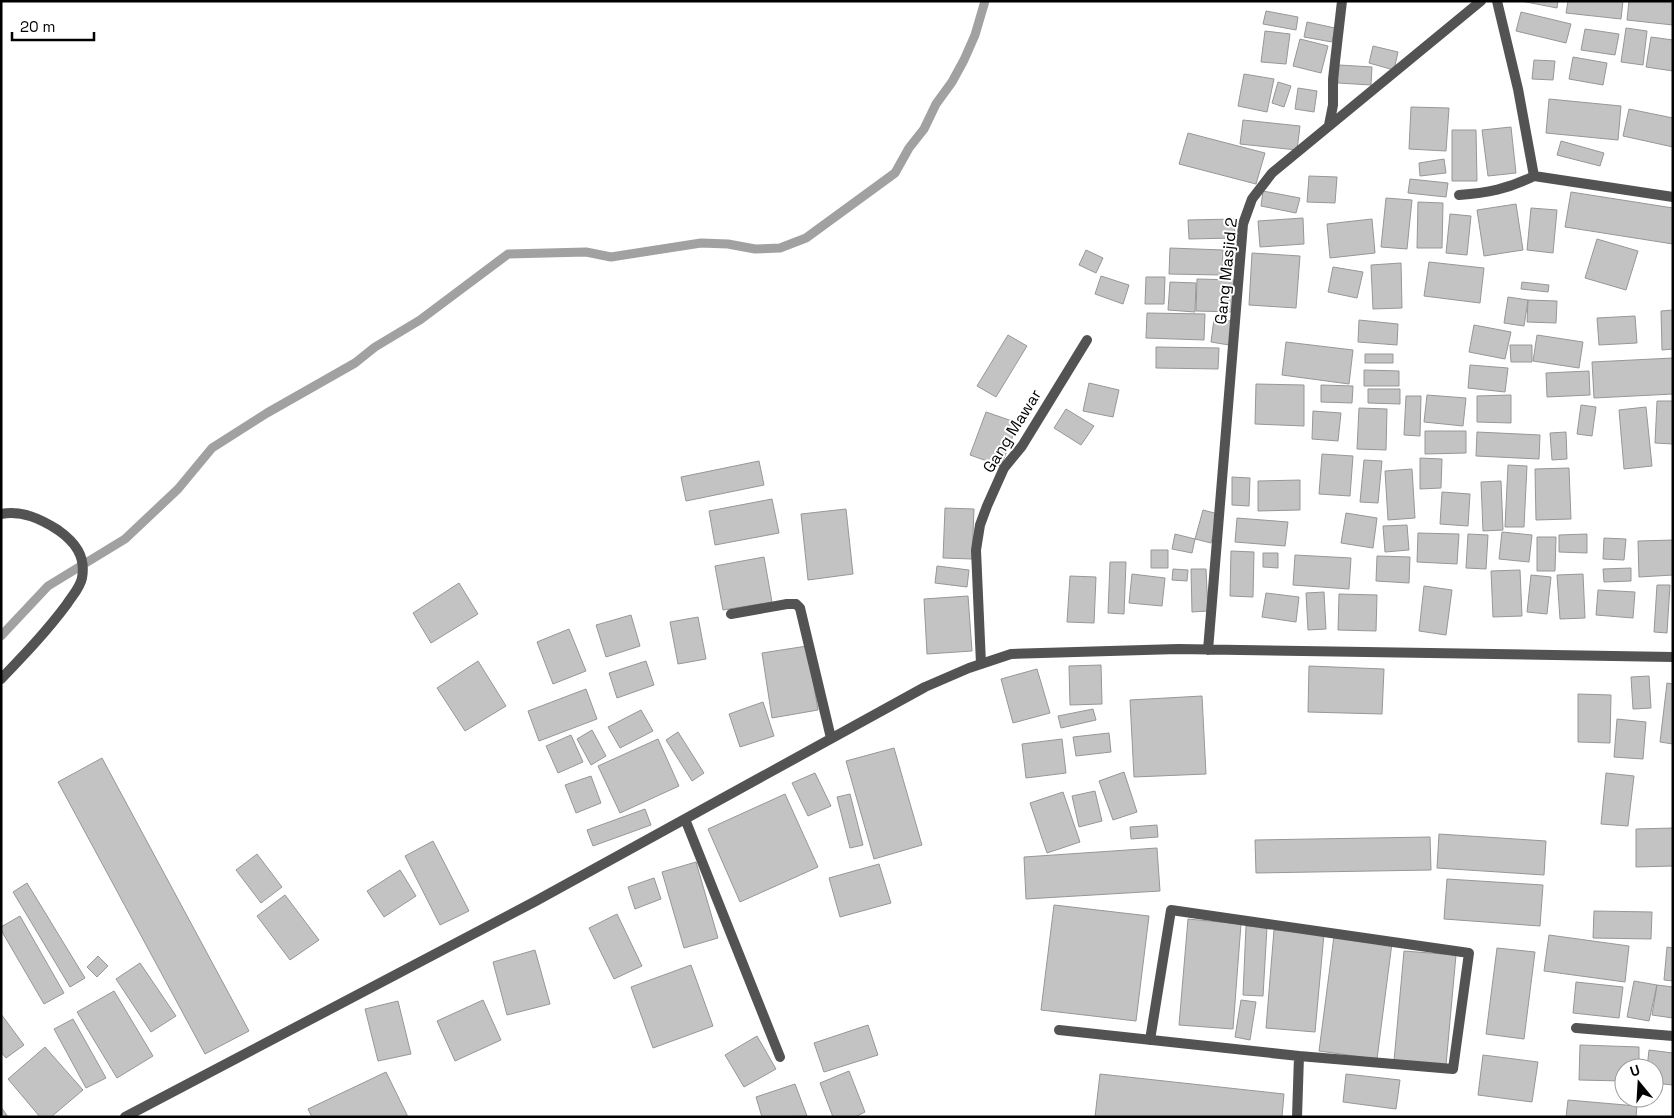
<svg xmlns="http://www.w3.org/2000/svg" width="1674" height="1118" font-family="'Space Grotesk',sans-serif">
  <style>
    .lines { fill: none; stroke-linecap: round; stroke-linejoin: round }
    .stream { stroke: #a1a1a1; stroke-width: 9 }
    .building { fill: #c3c3c3; stroke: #979797 }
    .service { stroke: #535353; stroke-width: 10 }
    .minor { stroke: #535353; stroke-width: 10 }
    .labels { text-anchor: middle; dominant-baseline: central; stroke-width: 4; stroke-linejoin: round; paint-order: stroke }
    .street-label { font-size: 16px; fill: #000; stroke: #fff }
  </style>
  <rect width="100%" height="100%" fill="#fff"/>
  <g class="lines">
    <path class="stream" d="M1,636l47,-50 77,-47 53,-50 34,-41 55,-35 88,-50 20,-16 45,-27 88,-66 78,-2 25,5 90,-14 27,1 27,5 25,-1 26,-10 89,-65 14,-25 15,-19 12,-25 16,-22 12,-22 11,-25 10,-34"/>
  </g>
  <path class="building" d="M1521,1h37l-1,7z
    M1568,1h55l-2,18 -55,-6z
    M1629,1h44v24l-46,-5z
    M1266,11l32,6 -2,13 -33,-6z
    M1521,12l50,12 -5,19 -50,-12z
    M1307,22l28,6 -3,14 -28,-5z
    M1626,28l21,3 -4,34 -22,-3z
    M1585,29l34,5 -4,21 -34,-5z
    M1265,31l25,3 -4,30 -25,-2z
    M1651,37l22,3v31l-27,-4z
    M1300,39l28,7 -7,27 -28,-7z
    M1373,46l25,6 -4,18 -25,-7z
    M1573,57l34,6 -4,22 -34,-6z
    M1534,60l21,1 -2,19 -21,-1z
    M1339,65l33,2 -1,18 -33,-2z
    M1244,74l30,5 -7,33 -29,-6z
    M1278,82l13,4 -7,21 -12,-4z
    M1298,88l19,3 -3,21 -19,-3z
    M1549,99l72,7 -3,34 -72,-7z
    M1411,107l38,1 -3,43 -37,-2z
    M1629,109l44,9v29l-50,-11z
    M1243,120l57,6 -3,24 -57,-6z
    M1511,127l5,46 -28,3 -6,-46z
    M1452,130h24l1,51h-25z
    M1188,133l77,20 -9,31 -77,-20z
    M1561,141l43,12 -4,13 -43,-11z
    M1444,159l2,14 -26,3 -1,-13z
    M1309,176l28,1 -2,26 -28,-1z
    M1410,179l38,4 -2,14 -38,-4z
    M1263,191l37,7 -4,15 -35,-7z
    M1571,192l102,16v36l-108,-17z
    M1386,198l26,2 -5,49 -26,-2z
    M1418,202l25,1 -1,45h-25z
    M1516,204l7,46 -39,6 -7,-46z
    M1531,208l26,2 -4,43 -26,-3z
    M1450,214l21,2 -4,39 -21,-2z
    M1303,218l1,26 -44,3 -2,-26z
    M1234,219l1,19 -46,1 -1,-19z
    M1372,219l3,34 -45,5 -3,-34z
    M1597,239l41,12 -12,39 -41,-12z
    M1170,248l53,2 -1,25 -53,-1z
    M1086,250l17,8 -7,15 -17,-8z
    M1252,253l48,3 -4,52 -47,-3z
    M1429,262l55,6 -4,35 -56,-7z
    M1401,263l1,45 -29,1 -2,-44z
    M1333,267l30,5 -6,26 -29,-6z
    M1101,276l28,9 -6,19 -28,-10z
    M1146,277h19l-1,27h-19z
    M1197,279l38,1 -1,32 -38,-1z
    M1170,282l26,1 -1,29 -27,-2z
    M1522,282l27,3 -1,7 -27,-3z
    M1508,297l20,3 -4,26 -20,-3z
    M1528,300l29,1 -1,22 -29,-1z
    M1673,310v39l-11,1 -1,-39z
    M1147,313l58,1 -1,26 -58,-2z
    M1635,316l2,27 -38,2 -2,-27z
    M1214,319l18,2 -3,24 -18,-3z
    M1359,320l39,4 -1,21 -39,-3z
    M1474,325l37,7 -6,27 -36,-7z
    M1008,335l19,11 -31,51 -19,-11z
    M1537,335l46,7 -4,26 -46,-7z
    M1286,342l67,8 -4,34 -67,-9z
    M1510,345h22v17h-21z
    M1156,347l63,1 -1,21 -62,-1z
    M1365,354h28v9h-28z
    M1673,358v36l-79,4 -2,-36z
    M1470,365l38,3 -3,24 -37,-4z
    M1364,370l35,1v15h-35z
    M1589,371l1,24 -43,2 -1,-24z
    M1089,383l30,7 -6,27 -30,-6z
    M1256,384l48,1v41l-49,-2z
    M1321,385l32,1 -1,17 -31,-1z
    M1368,389h32v15l-32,-1z
    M1427,395l39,3 -3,28 -39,-4z
    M1511,395v28l-34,-1v-26z
    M1406,396h15l-1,40 -16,-1z
    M1657,401h16v43l-18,-1z
    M1581,405l15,2 -4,29 -15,-2z
    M1646,407l6,59 -28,3 -5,-59z
    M1359,408l28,1 -1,41 -29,-1z
    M1066,409l28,17 -13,19 -27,-17z
    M1313,411l28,2 -3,28 -26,-2z
    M986,412l32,11 -17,43 -31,-11z
    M1425,431h41v22l-41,1z
    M1477,432l63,3 -1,24 -63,-3z
    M1566,432l1,27 -15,1 -2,-27z
    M1322,454l31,2 -3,40 -31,-2z
    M1420,458l22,1 -1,29 -21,1z
    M1364,460l18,1 -4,42 -18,-1z
    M759,461l5,24 -78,16 -5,-24z
    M1508,465l19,1 -3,61h-19z
    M1569,468l2,51 -35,1 -1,-51z
    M1412,469l3,49 -27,2 -3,-49z
    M1232,477l18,1 -1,28 -17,-1z
    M1300,480v30l-42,1v-30z
    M1501,481l2,49 -20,1 -2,-49z
    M1442,492l28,2 -2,32 -28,-2z
    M772,499l7,34 -64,12 -6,-34z
    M945,508l29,1 -2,50 -29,-1z
    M846,509l7,65 -45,6 -7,-66z
    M1203,510l15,4 -7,29 -16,-4z
    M1346,513l31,5 -4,30 -32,-5z
    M1237,518l51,4 -3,24 -50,-4z
    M1407,525l2,25 -24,2 -2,-26z
    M1502,532l30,3 -3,27 -30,-3z
    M1418,533l41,1 -2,30 -40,-2z
    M1175,534l20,5 -3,14 -20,-4z
    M1468,534l20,1 -2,34 -20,-1z
    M1587,534v19l-28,-1v-17z
    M1537,537h19l-1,34h-18z
    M1604,538l22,1 -2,21 -21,-1z
    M1673,540v35l-34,2 -1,-36z
    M1151,550h17v18h-17z
    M1231,551l23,1 -1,45 -23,-1z
    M1263,553h15v15l-15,-1z
    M1295,555l56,3 -2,31 -56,-4z
    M1377,556l33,1 -1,26 -33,-2z
    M764,557l8,45 -49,8 -8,-44z
    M1110,562h16l-2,52 -16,-1z
    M937,566l32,4 -2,17 -32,-4z
    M1631,568v13l-27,1 -1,-13z
    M1173,569l15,1 -1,11 -15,-1z
    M1191,569h15l2,42 -16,1z
    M1520,570l2,46 -29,1 -2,-46z
    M1132,574l33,4 -3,28 -33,-3z
    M1583,574l2,44 -25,1 -3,-44z
    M1531,575l20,2 -4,37 -20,-2z
    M1070,576l26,1 -2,46 -27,-1z
    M459,583l19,31 -47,29 -18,-30z
    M1657,585h13l-3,48 -13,-1z
    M1424,586l28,4 -6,45 -27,-4z
    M1598,590l37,2 -2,26 -37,-3z
    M1324,592l2,37 -18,1 -2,-37z
    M1266,593l33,4 -3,25 -34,-5z
    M1339,594l38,1 -1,36 -38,-1z
    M968,596l4,55 -45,3 -3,-55z
    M631,615l9,31 -34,11 -10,-32z
    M698,617l8,42 -28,5 -8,-42z
    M569,629l17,42 -33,13 -16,-42z
    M807,646l11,64 -46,8 -10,-65z
    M478,661l28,45 -41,25 -28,-43z
    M646,661l8,24 -37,13 -8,-25z
    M1101,665l1,39 -32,1 -1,-39z
    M1309,666l75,3 -2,45 -74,-2z
    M1037,669l13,44 -37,10 -12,-44z
    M1649,676l2,32 -18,1 -2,-32z
    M1667,683l6,1v60l-13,-2z
    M586,689l11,30 -58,22 -11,-30z
    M1578,694l33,1 -1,48 -32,-1z
    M1202,696l4,78 -72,3 -4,-77z
    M763,702l11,34 -34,11 -11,-33z
    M1093,709l3,11 -35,8 -3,-12z
    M641,710l12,21 -33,17 -12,-21z
    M1617,719l29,3 -3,37 -29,-2z
    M592,730l14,26 -15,9 -14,-26z
    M678,732l26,41 -12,8 -26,-41z
    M1109,733l2,19 -35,4 -3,-19z
    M571,735l12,27 -25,11 -12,-27z
    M658,739l21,47 -59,27 -22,-47z
    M1062,739l4,34 -40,5 -4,-34z
    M894,748l28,97 -48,14 -28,-98z
    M102,758l147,273 -44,23 -147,-272z
    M1124,772l13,40 -24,8 -14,-39z
    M815,773l16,33 -23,10 -16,-33z
    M1606,773l28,3 -6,50 -27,-2z
    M591,776l10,27 -25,10 -11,-28z
    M1095,791l7,30 -23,6 -7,-31z
    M1063,792l17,50 -33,11 -17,-50z
    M785,794l33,73 -78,35 -32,-73z
    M850,794l13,51 -13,3 -13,-51z
    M645,809l6,16 -58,21 -6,-16z
    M1157,825l1,12 -27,2 -1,-12z
    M1673,828v38l-37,1v-38z
    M1439,834l107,7 -2,34 -107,-7z
    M1430,837l1,33 -175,3 -1,-33z
    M433,841l36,70 -29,14 -35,-69z
    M1157,848l3,43 -134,8 -2,-42z
    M257,854l25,33 -21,16 -25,-33z
    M696,862l22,76 -34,10 -22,-76z
    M879,864l12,39 -51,14 -11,-39z
    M400,870l16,26 -32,21 -17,-26z
    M654,878l7,21 -26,10 -7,-22z
    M1447,879l96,6 -3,41 -96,-7z
    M27,883l58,95 -15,9 -57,-95z
    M285,895l34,45 -29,20 -33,-44z
    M1054,905l95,11 -13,105 -95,-11z
    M1594,911l58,1 -1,27 -58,-1z
    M617,914l25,52 -28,13 -25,-51z
    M20,916l44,77 -20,11 -43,-74v-3z
    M1188,919l53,5 -8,105 -54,-4z
    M1246,926l21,1 -4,69 -20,-1z
    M1274,930l50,4 -9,98 -49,-4z
    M1549,935l80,11 -4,36 -81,-11z
    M1334,936l58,7 -15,116 -58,-8z
    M1667,947l6,1v33l-9,-1z
    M1497,948l38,4 -11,87 -38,-5z
    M535,950l15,54 -43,11 -14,-53z
    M1404,951l52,4 -10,110 -52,-4z
    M98,956l10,10 -11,11 -10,-10z
    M140,963l36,53 -25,16 -35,-53z
    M691,965l22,61 -60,22 -22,-61z
    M1634,981l23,4 -8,36 -22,-4z
    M1576,982l47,5 -4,31 -46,-5z
    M1657,985l16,2v31l-21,-3z
    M114,991l39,65 -36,22 -40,-66z
    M483,1000l18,40 -46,21 -18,-40z
    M1241,1000l15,2 -6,38 -15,-3z
    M398,1001l13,53 -33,7 -13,-52z
    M1,1014l23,31 -18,13 -5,-6z
    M73,1019l33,59 -20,10 -32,-59z
    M868,1025l10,30 -54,17 -10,-29z
    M757,1036l19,33 -32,18 -19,-32z
    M1580,1045l59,2v21h-15v13l-45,-1z
    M45,1047l38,43 -32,27h-11l-32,-38z
    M1649,1050l24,3v32l-19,-2v-15h-7z
    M1483,1055l55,7 -6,40 -54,-7z
    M849,1071l16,41 -10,5h-22l-13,-34z
    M386,1072l22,45h-96l-4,-8z
    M1100,1074l184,20 -2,23h-187z
    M1346,1074l54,6 -4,29 -53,-7z
    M795,1084l12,32 -45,1 -6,-20z
    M1568,1100l69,6 -1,11h-70z
    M1,1107l7,10h-7z"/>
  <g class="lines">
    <path class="service" d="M1059,1030l240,26 -2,61
      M1150,1040l21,-130 298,43 -16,116 -154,-13"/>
    <path class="minor" d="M1497,1l21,88 16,87
      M1329,125l4,-20v-26l9,-78
      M1459,195c28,-2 49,-6 75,-19l139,21
      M1,514c21,-4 40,5 57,16 17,12 28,26 24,48 -2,10 -10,18 -15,26 -20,27 -43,51 -66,75
      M731,614l56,-10h9l4,4 31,130
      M1208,650l35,-426 9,-25 20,-26 209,-172
      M981,664l-5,-114 4,-25 7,-19 17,-38 18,-22 65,-106
      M685,819l95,238
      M1576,1028l97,8
      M125,1117l409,-215 391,-215 44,-19 42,-14 167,-5 495,8"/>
  </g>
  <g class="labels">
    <g class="street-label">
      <text transform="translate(1226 271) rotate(-84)">Gang Masjid 2</text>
      <text transform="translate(1012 431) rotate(-58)">Gang Mawar</text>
    </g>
  </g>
  <rect width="1674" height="1118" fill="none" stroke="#000000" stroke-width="5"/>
  <g transform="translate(1639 1083) rotate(342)"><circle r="24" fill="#ffffff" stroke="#999999"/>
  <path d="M0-4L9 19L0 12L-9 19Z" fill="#000000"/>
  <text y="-8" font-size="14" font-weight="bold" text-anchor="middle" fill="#000000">U</text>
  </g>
  <path d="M12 32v8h82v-8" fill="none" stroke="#000000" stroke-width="2.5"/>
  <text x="20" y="32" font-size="15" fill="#000000" stroke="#ffffff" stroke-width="4" paint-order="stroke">20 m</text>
</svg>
